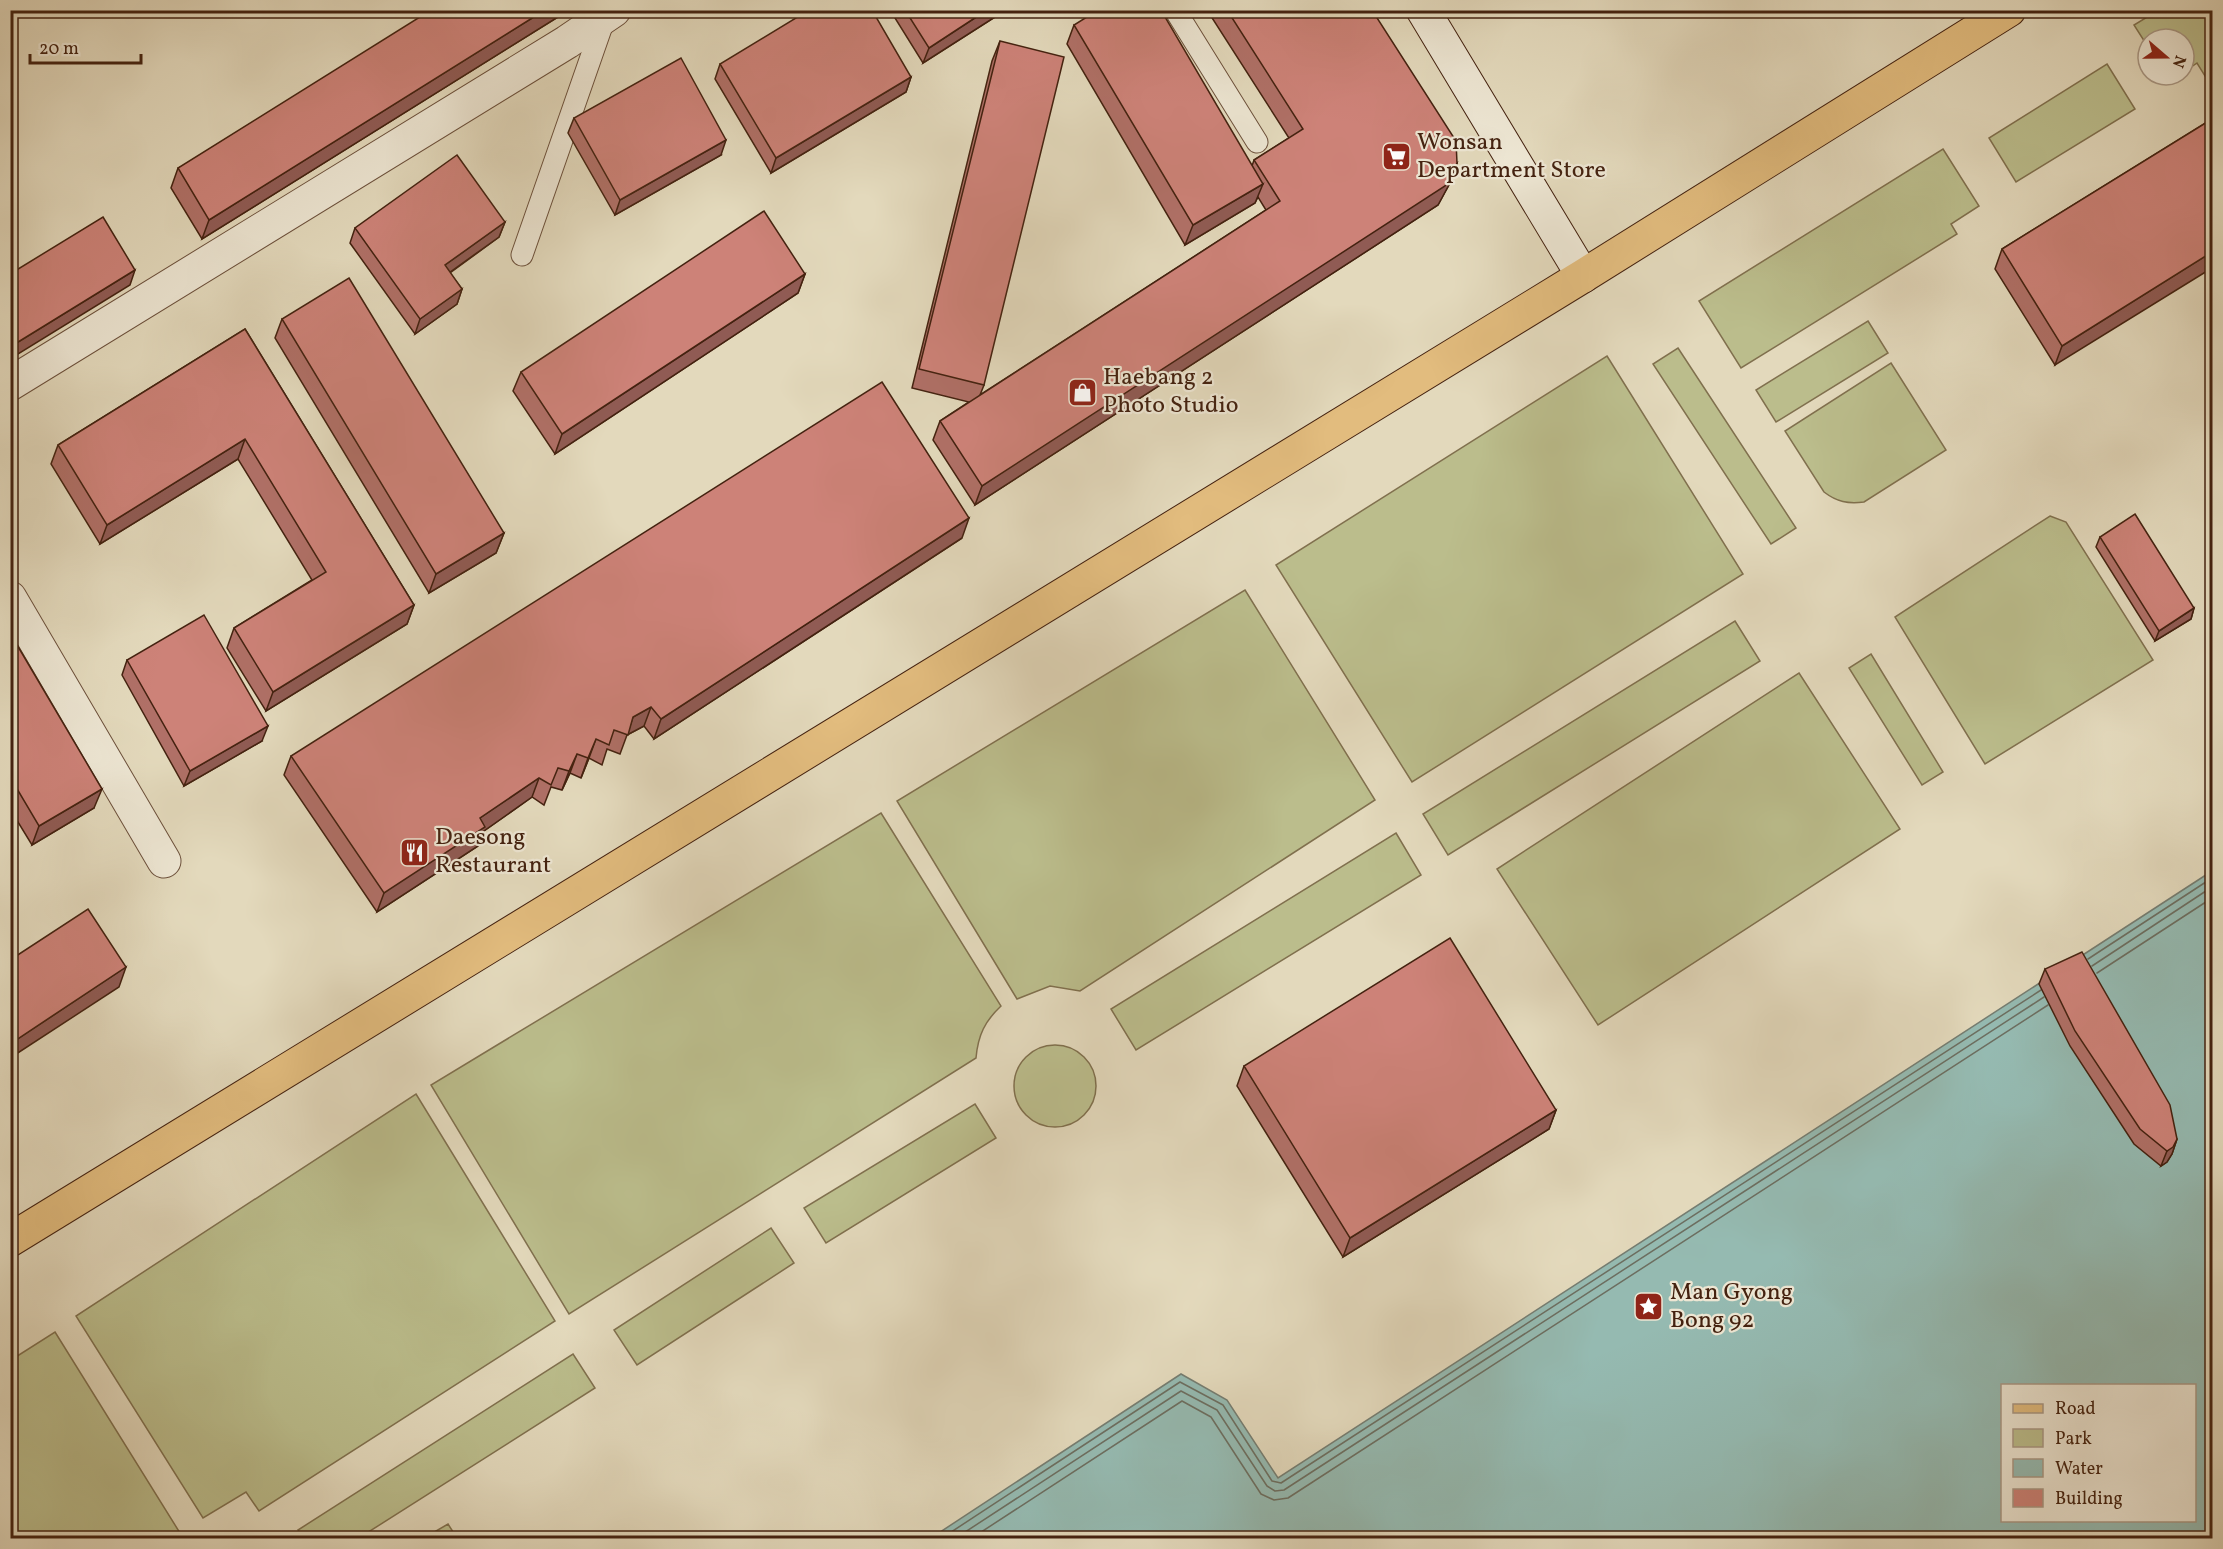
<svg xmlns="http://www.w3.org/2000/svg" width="2223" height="1549" font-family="Vollkorn,serif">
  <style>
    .green { fill: #bbbd8c; stroke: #80704e; stroke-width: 1.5 }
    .water { fill: #95bab1; stroke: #757d71; stroke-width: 1.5; fill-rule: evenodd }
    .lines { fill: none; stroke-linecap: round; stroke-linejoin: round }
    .shore { stroke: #6c6e60; stroke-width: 1.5 }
    .service-casing { stroke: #6c503b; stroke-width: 23 }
    .minor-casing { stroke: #6c503b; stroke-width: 35 }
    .secondary-casing { stroke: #442210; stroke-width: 35 }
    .primary-casing { stroke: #442210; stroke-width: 35 }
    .service { stroke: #ede6d3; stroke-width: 21 }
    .minor { stroke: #ede6d3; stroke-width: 33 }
    .secondary { stroke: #ede6d3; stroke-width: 33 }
    .primary { stroke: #e2bc7e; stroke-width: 33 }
    .wall { fill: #b07067; stroke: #442210; stroke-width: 1.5 }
    .shaded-wall { fill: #905b54; stroke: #442210; stroke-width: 1.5 }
    .building { fill: #cd8278; stroke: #442210; stroke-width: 1.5 }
    .labels { text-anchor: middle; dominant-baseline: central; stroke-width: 4.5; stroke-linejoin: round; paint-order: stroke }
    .poi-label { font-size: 24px; fill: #442210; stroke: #ede6d3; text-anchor: start }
  </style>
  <rect width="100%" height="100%" fill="#e3d9bc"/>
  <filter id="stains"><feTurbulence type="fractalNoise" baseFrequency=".00333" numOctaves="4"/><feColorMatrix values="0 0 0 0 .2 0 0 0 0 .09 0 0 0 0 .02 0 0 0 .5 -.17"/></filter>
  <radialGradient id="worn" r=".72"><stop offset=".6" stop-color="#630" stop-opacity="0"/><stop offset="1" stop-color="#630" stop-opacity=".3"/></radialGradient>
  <path class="green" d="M2157,11h55v60l-7,5 -8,-13 -13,9v-33h-36v8l-14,-22z
    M2107,64l28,45 -119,73 -27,-44z
    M1943,149l36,57 -28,18 6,10 -216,134 -42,-67z
    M1868,321l20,32 -112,69 -20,-32z
    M1678,348l118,180 -25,16 -118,-180z
    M1607,356l136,218 -331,208 -136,-217z
    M1891,363l55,87 -82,52c-16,2 -27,0 -40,-10l-39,-61z
    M2050,516l16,6 87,138 -168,104 -90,-147z
    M1245,590l130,210 -295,191 -30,-5 -33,13 -120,-198z
    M1735,621l25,40 -312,194 -25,-41z
    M1871,654l72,118 -21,13 -73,-117z
    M1799,673l101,156 -302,196 -101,-156z
    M881,813l120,193c-16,15 -23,29 -25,52l-407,256 -138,-229z
    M1396,833l25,42 -285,175 -25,-41z
    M1014 1086a41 41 0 1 1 82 0a41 41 0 1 1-82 0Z
    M416,1094l139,227 -296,190 -13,-19 -43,26 -127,-202z
    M975,1104l21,34 -170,105 -22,-35z
    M771,1228l23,35 -157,102 -23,-35z
    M55,1332l125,201 -8,5h-161v-178z
    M573,1354l22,34 -236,150h-55l-6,-8z
    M448,1524l9,14h-33z"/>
  <path class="water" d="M2212,871v667h-1281l250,-164 46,26 51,78zM2002,1386h192v134h-192z"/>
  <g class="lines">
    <path class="shore" d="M2088,959l124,-81
      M2092,966l120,-79
      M2097,973l115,-75
      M942,1538l238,-156 43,23 49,76 9,2 760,-493
      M956,1538l225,-147 36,19 50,76 8,5 9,-1 760,-493
      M972,1538l210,-137 29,16 50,77 13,6 14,-2 760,-493"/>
    <defs>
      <path id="service" d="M1175,10l82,132
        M522,255l83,-238"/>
      <path id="minor" d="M10,384l557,-342 47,-32
        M10,598l154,263"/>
      <path id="secondary" d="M1423,10l160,266"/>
      <path id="primary" d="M10,1240l1573,-964 426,-266"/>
    </defs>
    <use href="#service" class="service-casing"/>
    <use href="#minor" class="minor-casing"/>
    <use href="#secondary" class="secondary-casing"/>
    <use href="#primary" class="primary-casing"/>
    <use href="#service" class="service"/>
    <use href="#minor" class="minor"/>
    <use href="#secondary" class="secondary"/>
    <use href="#primary" class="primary"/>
  </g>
  <path class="wall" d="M890,10h116l-83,53z
    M1207,10h165l85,153 -7,20 -12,22 -463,300 -42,-65 7,-19 29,-19 -57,-14 80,-327 8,-20 -16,344 -4,10 286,-185 -8,-13 -3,6 -70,42 -118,-201 7,-19 178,141 2,-6 35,-22z
    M566,12l-364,227 -31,-51 7,-20z
    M720,64l191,13 -5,15 -135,81 -56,-94z
    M574,118l147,37 -106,60 -47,-82z
    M2212,119l-157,246 -60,-96 7,-20z
    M505,222l-6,15 -49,36 12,16 -5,15 -42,30 -65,-91 5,-15z
    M805,274l-7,19 -243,161 -42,-63 8,-19z
    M282,319l222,214 -8,20 -67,40 -154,-255z
    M245,329l169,276 -7,19 -141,87 -39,-63 7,-20 78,-48 -74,-121 -138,85 -49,-80 7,-19z
    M2100,537l94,71 -3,11 -36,22 -59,-94z
    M962,538l-308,201 -10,-13 -17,9 -7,19 -13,-5 -5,16 -13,-7 -8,20 -11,-5 -8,17 -11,-3 -7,18 -12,-8 -48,34 -6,15 -101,66 -93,-137 7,-19z
    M10,633l84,175 -62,37 -22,-36z
    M127,660l135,81 -78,45 -62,-111z
    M2045,969l132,170 -5,15 -5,8 -6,4 -27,-22 -64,-98 -31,-62z
    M1244,1066l312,44 -7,19 -206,128 -106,-171z"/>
  <path class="shaded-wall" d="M545,10h22l-1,2 -364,227 7,-19z
    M987,10h19l-83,53 6,-15z
    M911,77l-5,15 -135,81 5,-15z
    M726,140l-5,15 -106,60 5,-15z
    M1457,163l-7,20 -12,22 -463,300 7,-19z
    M1263,184l-8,19 -70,42 8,-20z
    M505,222l-6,15 -60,43 6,-15z
    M2212,252v16l-157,97 7,-19z
    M135,270l-5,15 -120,74v-12z
    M805,274l-7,19 -243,161 7,-20z
    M462,289l-5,15 -42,30 5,-15z
    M245,439l-7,20 -138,85 7,-19z
    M969,518l-7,20 -308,201 7,-20z
    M504,533l-8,20 -67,40 7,-19z
    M414,605l-7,19 -141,87 7,-19z
    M2194,608l-3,11 -36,22 4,-10z
    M651,707l-7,19 -17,9 6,-18z
    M268,726l-6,15 -78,45 6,-15z
    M596,739l-7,19 -8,20 7,-20z
    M577,754l-7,19 -8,17 7,-19z
    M539,778l-7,19 -48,34 -6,15 -101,66 7,-19 96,-75z
    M102,789l-8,19 -62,37 7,-19z
    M126,967l-7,20 -109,71v-14z
    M1556,1110l-7,19 -206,128 7,-19z
    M2177,1139l-5,15 -5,8 -6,4 6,-15z"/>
  <path class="building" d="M431,10h114l-336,210 -31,-52z
    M809,10h63l39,67 -135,81 -56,-94z
    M905,10h82l-58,38z
    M1098,10h63l102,174 -70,41 -119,-200z
    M1227,10h145l84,131 1,22 -12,23 -463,300 -42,-65 340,-220 -26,-41 49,-31z
    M1000,41l64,16 -80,328 -65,-16z
    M681,58l45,82 -106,60 -46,-82z
    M2212,119v133l-150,94 -60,-97z
    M457,155l48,67 -60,43 17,24 -42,30 -65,-91z
    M764,211l41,63 -243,160 -41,-62z
    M103,217l32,53 -125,77v-73z
    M349,278l155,255 -68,41 -154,-255z
    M245,329l169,276 -141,87 -39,-64 92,-56 -81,-133 -138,86 -49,-80z
    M882,382l87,136 -308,201 -10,-12 -18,10 -5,18 -14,-5 -5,15 -13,-6 -8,19 -11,-4 -8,17 -11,-3 -7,17 -12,-7 -59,40 5,9 -101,66 -93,-137z
    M2135,514l59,94 -35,23 -59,-94z
    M204,615l64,111 -78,45 -63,-111z
    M10,633l92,156 -63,37 -29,-49z
    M88,909l38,58 -116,77v-84z
    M1450,938l106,172 -206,128 -106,-172z
    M2082,952l88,153 7,34 -4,8 -6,4 -27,-22 -65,-98 -30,-62z"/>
  <defs>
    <symbol id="supermarket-square" viewBox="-11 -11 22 22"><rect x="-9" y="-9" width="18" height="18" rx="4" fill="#8f2418" stroke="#ede6d3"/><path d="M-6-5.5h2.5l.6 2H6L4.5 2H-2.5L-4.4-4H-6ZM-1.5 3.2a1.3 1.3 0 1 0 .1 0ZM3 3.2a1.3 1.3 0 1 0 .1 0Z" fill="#fff"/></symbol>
    <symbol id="shop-square" viewBox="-11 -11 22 22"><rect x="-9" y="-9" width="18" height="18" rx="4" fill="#8f2418" stroke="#ede6d3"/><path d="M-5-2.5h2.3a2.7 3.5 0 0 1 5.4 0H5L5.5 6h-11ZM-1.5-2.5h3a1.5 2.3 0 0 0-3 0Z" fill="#fff"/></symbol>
    <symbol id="restaurant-square" viewBox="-11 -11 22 22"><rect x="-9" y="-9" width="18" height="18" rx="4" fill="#8f2418" stroke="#ede6d3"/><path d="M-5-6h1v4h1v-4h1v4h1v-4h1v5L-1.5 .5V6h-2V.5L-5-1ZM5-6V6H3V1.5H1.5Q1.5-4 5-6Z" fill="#fff"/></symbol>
    <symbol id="sight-square" viewBox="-11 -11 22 22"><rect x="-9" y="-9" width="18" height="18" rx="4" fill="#8f2418" stroke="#ede6d3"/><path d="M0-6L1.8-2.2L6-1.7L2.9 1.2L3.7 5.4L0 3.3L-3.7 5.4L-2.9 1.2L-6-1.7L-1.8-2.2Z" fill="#fff"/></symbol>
  </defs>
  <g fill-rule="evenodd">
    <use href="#supermarket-square" x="1380" y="140" width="33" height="33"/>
    <use href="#shop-square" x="1066" y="376" width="33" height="33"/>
    <use href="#restaurant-square" x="398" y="836" width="33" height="33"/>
    <use href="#sight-square" x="1632" y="1290" width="33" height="33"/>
  </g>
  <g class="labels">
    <g class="poi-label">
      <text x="1417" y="143">Wonsan<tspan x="1417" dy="28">Department Store</tspan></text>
      <text x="1103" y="378">Haebang 2<tspan x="1103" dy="28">Photo Studio</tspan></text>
      <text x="435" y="838">Daesong<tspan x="435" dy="28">Restaurant</tspan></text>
      <text x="1670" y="1293">Man Gyong<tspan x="1670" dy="28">Bong 92</tspan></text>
    </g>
  </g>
  <rect width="2223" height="1549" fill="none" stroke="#e3d9bc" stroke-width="36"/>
  <rect x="12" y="12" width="2199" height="1525" fill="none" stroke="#442210" stroke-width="3"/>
  <rect x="18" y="18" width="2187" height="1513" fill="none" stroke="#442210" stroke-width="1.5"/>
  <rect x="2001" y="1384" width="195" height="138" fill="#ede6d3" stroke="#a99885" stroke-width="1.5"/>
  <rect x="2013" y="1404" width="30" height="9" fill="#e2bc7e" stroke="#a99885" stroke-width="1.5"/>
  <text x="2055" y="1414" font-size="18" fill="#442210">Road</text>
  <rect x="2013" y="1429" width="30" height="18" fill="#bbbd8c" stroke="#a99885" stroke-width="1.5"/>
  <text x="2055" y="1444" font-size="18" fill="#442210">Park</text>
  <rect x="2013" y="1459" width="30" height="18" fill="#95bab1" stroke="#a99885" stroke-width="1.5"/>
  <text x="2055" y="1474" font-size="18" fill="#442210">Water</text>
  <rect x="2013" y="1489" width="30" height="18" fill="#cd8278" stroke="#a99885" stroke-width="1.5"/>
  <text x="2055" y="1504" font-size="18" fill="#442210">Building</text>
  <g transform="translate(2166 57) rotate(110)"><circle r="28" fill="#ede6d3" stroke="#a99885" stroke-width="1.5"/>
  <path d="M0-4.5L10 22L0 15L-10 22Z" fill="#8f2418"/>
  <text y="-9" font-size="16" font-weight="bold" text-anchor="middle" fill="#442210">N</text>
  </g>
  <path d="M30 54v9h111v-9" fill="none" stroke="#442210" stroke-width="3"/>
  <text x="39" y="54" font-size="18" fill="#442210" stroke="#ede6d3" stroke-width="4.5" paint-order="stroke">20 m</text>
  <rect width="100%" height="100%" filter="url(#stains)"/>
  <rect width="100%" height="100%" fill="url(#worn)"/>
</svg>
